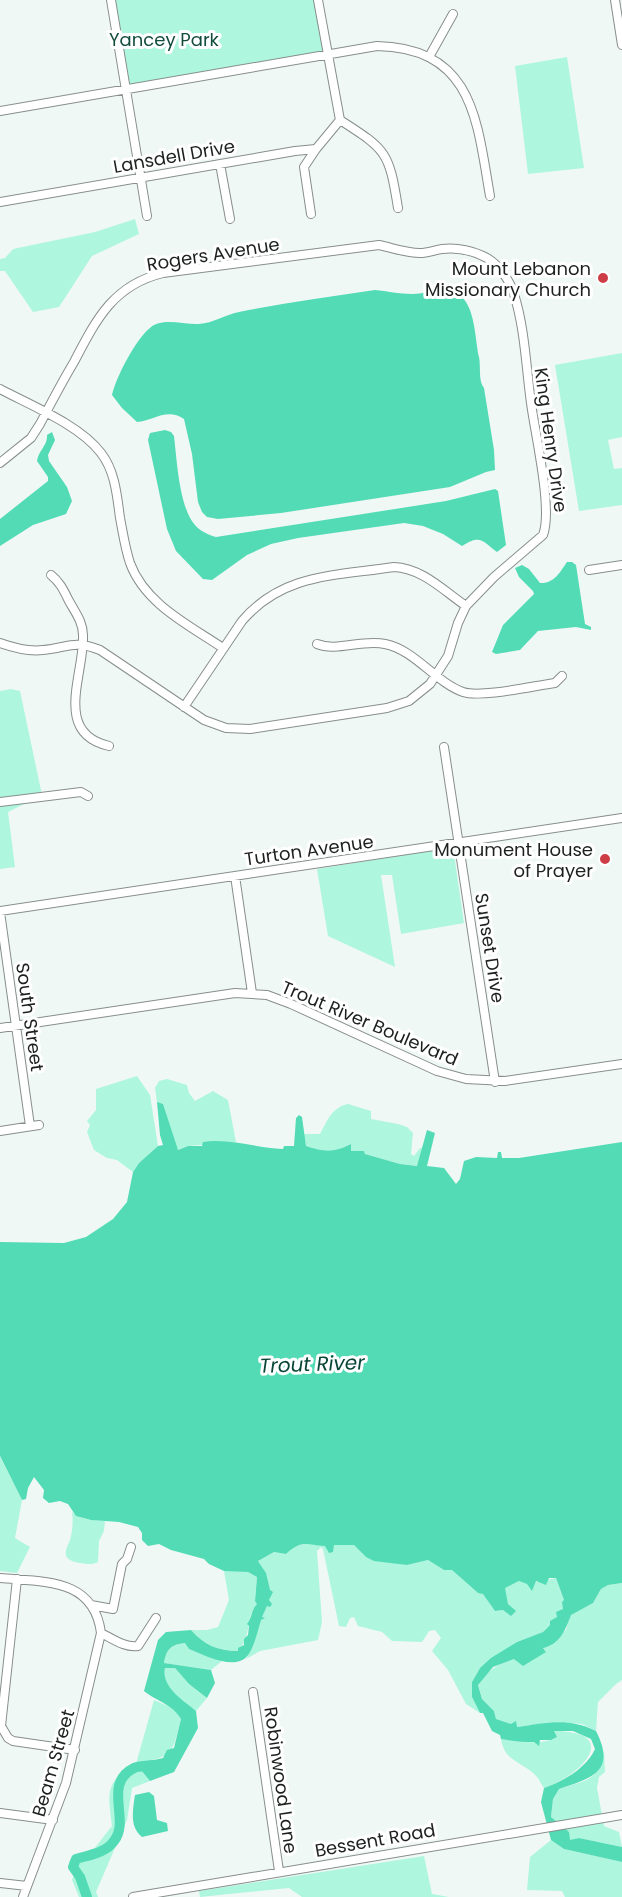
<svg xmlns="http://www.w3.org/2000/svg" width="622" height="1897" font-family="Poppins,sans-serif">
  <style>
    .green { fill: #aef6de }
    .water { fill: #53dbb6 }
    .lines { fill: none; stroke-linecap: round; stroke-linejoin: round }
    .river { stroke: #53dbb6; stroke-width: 10 }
    .minor-casing { stroke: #878e8c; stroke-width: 10 }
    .minor { stroke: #fff; stroke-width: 8 }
    .poi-dot { fill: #cd3d46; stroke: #fff; stroke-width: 2 }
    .labels { text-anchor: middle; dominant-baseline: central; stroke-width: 6; stroke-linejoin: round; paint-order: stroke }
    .park-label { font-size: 18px; fill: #124c3d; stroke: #fff }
    .street-label { font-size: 18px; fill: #1d201f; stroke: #fff }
    .poi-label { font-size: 18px; fill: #1d201f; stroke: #fff; text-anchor: end }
    .water-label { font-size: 20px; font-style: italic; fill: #094637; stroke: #fff }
  </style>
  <rect width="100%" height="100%" fill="#f0f8f5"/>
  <path class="green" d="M115,0h200l8,52 -195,33z
    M567,57l17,111 -56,6 -13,-108z
    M135,219l4,15 -47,22 -33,51 -26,5 -28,-41h-5v-12l5,-1 8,-9 82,-17z
    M622,353v84l-14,3 6,29 8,-1v37l-43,6 -24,-146z
    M11,689l9,2 22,104 -34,17 7,55 -15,2v-178z
    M453,847l11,76 -63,11 -9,-59h-11l14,92 -67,-31 -11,-67z
    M137,1076l13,19 8,51 -19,17 -6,9 -16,-12 -10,-2 -13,-8 -7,-18 3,-7 -3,-4 9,-11v-21z
    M167,1079l20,6 2,8 6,8 18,-10 15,9 8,42 -48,4 -11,4 -14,-45 -6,-3 -2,-14 4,-7z
    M348,1104l23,7v8l27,5 9,3 6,6 -2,21 3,2 6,-8h2l-4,18 -18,-2 -35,-10 -1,-3h-14v-7c-17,10 -25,8 -44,2l-2,-12h16c7,-13 12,-27 28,-30z
    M0,1457l22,43 -7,38 15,9 -13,26 -17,-2z
    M72,1512c9,8 22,8 33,9l-1,10 -5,10 -1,21c-6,3 -11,2 -18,1 -24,-4 -11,-16 -9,-27 2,-9 2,-16 1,-24z
    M309,1543l45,2 12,12 41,8 21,-5 16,10h8l26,23h5l12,18 8,-1 8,5 -7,-27 15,-7 8,3 29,-6 8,22 -1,9 -6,8 -14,15 -26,10 -37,26 -8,14v15l8,16 -14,-9 -18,-34 -16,-19 9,-13 -6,-8 -6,1 -7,11 -30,-1 -10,-9 -24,-6 -4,-9 -4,1 -4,9 -7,-1 -16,-77 -2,-2 -4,4 5,71 -4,18 -58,11 -14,8c11,-16 10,-42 24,-56 -3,-19 0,-25 -12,-42l16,-9 12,2 9,-8z
    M229,1570l19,2 9,5 -2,23 2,4c-12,13 -5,33 -19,47 -20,0 -34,-6 -47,-21h16l11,-3 11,-27 -5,-29z
    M622,1583v97l-6,4 -18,18 -2,29 -14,-7 -25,-2 -41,5 -20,-8 -2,-8 -12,-12 -4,-15c15,-23 42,-27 68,-33l-3,-3 23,-18 4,-15 23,-12 8,-14 7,-4z
    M186,1643l3,6 33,12 -11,9 -47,-7c3,-15 7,-18 22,-20z
    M165,1667l10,1 14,16 18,14 -11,13c-13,-11 -36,-24 -31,-44z
    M154,1700l21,9 6,10c-9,36 -8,37 -45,45l14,17 -18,7 -5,32 -31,72 2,5h-19l-7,-17 2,-5 -5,-13 5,-7 20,-6 18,-23c-4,-32 -8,-45 24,-62z
    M553,1731c69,0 31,43 -9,57 -3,-4 -5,-9 -8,-12 -14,-15 -31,-13 -35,-37 14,2 43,7 56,-2z
    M604,1751l1,21 -6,5 -2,11 7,38 15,6 3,15 -43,-9 -9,3 -19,-24 2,-18 6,-10c27,-9 39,-7 45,-38z
    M551,1840l13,9 58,13v35h-57l-3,-6 -35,-1 3,-33z
    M424,1856l8,38 17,3h-147l-13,-9 -89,9 -1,-6z"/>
  <path class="water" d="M375,290c12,1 24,4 37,4 10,0 21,-4 32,-4 32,0 30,44 35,67 2,9 -1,24 5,31l10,62 1,20 -9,2 -36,15 -169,26 -63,6 -11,-2 -5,-5 -4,-10 -6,-48 -8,-35c-17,-12 -31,2 -47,3l-15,-14 -10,-13c4,-18 24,-56 38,-67 12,-11 34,-3 49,-4 14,-1 26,-9 40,-12 45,-9 90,-15 136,-22z
    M165,430l6,2 3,4c3,24 5,71 21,89 5,6 14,10 21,12l230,-36 49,-12 3,2 8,54 -9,7c-15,-11 -16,-18 -35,-6l-19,-12 -20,-8 -19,-3 -106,15 -27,6 -24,11 -35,25 -9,-1 -27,-28 -9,-22 -19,-89 2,-7z
    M52,432l3,8 -7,15 1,6 18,26 5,14 -6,13 -33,11 -33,21v-27l48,-38v-4l-11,-16c1,-10 11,-16 10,-26z
    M567,562h5l4,3 9,59 6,3v3l-15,-3 -38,4 -18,19 -24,4 -4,-2 11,-27 31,-31 -1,-3 -14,-14 -4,-9 7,-3 7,4 11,14c14,1 20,-11 27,-21z
    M157,1102l6,2 15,46 10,-4h14l1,-4c26,-4 53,6 80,7l1,-3h10l2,-28 3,-3 3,2 4,29c19,6 27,7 45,-2v7h13l1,3 35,10 17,2 10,-36 8,3 -8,33 17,2 12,16 4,-5 4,-18 12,-4 21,1 1,-6h3l1,6h17l103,-16v441l-14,2 -7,4 -8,14 -22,12c-6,16 -11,29 -28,33l3,4 -23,14 -9,-7 -21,8 -15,18 4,14 12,12 2,8 15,5 5,-3 1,6c29,-4 51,-10 79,4 21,41 -5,47 -37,58l-6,10 -2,18 18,15 1,8 9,-2 43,9v15l-58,-13 -13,-9 -10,-38 3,-14c18,-6 43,-20 51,-39l-4,-10 -18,-8h-19l3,6 -6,3h-11l-1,6 -5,-4c-12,0 -22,-1 -33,-3l-1,-4 -8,-4 -9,-18h-3l-8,-16v-15l8,-14 11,-10 26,-16 26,-10 7,-7v-4l7,-4 -1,-5 7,-3 -1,-7 2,-2 -8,-22h-7l-3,7 -10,-4 -4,10 -5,-7 -8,-3 -14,7 3,16 8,7 -5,5 -8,-6 -8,1 -12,-17 -5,-1 -26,-23h-8l-16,-10 -21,5 -33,-4 -8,-4 -12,-12h-20l-1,7 -4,1 -4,-7c-18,-1 -23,-7 -39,8l-12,-2 -16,9 8,12 4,17 3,2 -4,8 3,4 -2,3 -3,-1 -5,11 3,1 -4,2c-3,10 -6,23 -11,32 -11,22 -45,3 -61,-3l-4,-6c-14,2 -18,5 -21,20l47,7 4,13 -8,15 -18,-14 -14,-16h-10c-4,19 18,32 31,43l2,17 -24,44 -24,9 -14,-17 27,-6 4,-8 7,-2 7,-29c-9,-15 -23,-17 -37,-28l14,-51 8,-8 25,-2c13,15 27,21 47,21v-3l6,-3v-6l4,-4 1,-9 -2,-2c5,-5 4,-14 10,-20l-2,-3 2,-24 -9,-5 -24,-1 -15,-7 -5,-5 -33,-9 -12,-6 -11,2 -6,-6v-7l-4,-6 -19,-5 -28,-2 -15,-4 -8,-12 -8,-3 -11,2 -6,-5 1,-8 -10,-13 -6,11 -2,11 -4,1 -22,-44v-214l64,1 22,-6 27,-18 14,-17 6,-30 6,-9 19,-17 5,-1 -3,-10z
    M149,1792l5,4 3,24 10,3 1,8 -26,6c-13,-10 -9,-28 -7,-42z"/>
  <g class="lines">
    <path class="river" d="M87,1897l-7,-20 -7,-10 3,-8c13,-4 30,-6 38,-18 17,-21 -12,-57 20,-73 5,-2 13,-2 19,-3"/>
    <defs>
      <path id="minor" d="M111,0l36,216
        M318,0l22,120
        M615,0l7,45
        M429,57l24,-43
        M0,111l377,-65c97,2 100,76 113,150
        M340,120c47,30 49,32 58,88
        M220,164l10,55
        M0,202l295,-51 21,-2 24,-29
        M311,214l-7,-47 12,-18
        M0,389c30,16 80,36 101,64 14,18 16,42 19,65 3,15 5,30 10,45 15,41 59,62 93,85
        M0,463l31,-25 9,-14c11,-21 22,-42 34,-62 22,-42 39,-77 89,-89l216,-28c14,3 27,8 41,8 7,0 15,-3 22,-4 15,-2 32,2 45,9 12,7 23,23 27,36 11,35 12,73 17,109 4,31 22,106 12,132l-49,42 -28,29 -8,17 -10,33 -18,28 -21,17 -22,7 -137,21 -24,-1 -22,-8 -104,-70c-27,-11 -32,-2 -57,0 -15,2 -29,-2 -43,-7
        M589,570l33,-5
        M51,575c9,7 13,16 18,26 6,11 14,21 14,34 2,38 -31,98 26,111
        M317,644c20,8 45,-5 68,0 30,6 50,38 78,48 18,6 70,-6 92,-9l7,-7
        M184,707l58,-86c41,-48 94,-45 152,-54 28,1 50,24 72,39
        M444,747l51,335
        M0,802l81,-10 7,4
        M235,876l17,117
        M0,911l622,-93
        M0,912l30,214
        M0,1028l235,-35 32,2 24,9 146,67 29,8 39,2 117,-17
        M0,1131l39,-6
        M0,1578c44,4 94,0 101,55l-35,150 -43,114
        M17,1579l-16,147 7,12 5,3 62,9
        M91,1605l22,4 9,-45 5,-5 4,-12
        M101,1633c12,6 24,15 37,13l18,-28
        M253,1692l26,179
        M0,1813l53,7
        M0,1883l27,3
        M133,1897l489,-82"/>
    </defs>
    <use href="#minor" class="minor-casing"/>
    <use href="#minor" class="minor"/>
  </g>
  <g class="poi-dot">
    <circle cx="603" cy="278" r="6"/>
    <circle cx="605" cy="859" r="6"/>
  </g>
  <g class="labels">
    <g class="park-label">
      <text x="164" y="39">Yancey Park</text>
    </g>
    <g class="street-label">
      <text transform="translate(174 156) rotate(-10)">Lansdell Drive</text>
      <text transform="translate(213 254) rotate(-9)">Rogers Avenue</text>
      <text transform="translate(551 440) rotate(82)">King Henry Drive</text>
      <text transform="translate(309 850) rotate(-8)">Turton Avenue</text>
      <text transform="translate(490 948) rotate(81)">Sunset Drive</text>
      <text transform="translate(30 1017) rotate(82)">South Street</text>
      <text transform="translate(370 1023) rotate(23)">Trout River Boulevard</text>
      <text transform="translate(53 1763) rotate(-74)">Beam Street</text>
      <text transform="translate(281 1780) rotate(82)">Robinwood Lane</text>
      <text transform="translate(375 1840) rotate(-10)">Bessent Road</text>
    </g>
    <g class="poi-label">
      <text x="591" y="268">Mount Lebanon<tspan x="591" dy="21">Missionary Church</tspan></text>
      <text x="593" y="849">Monument House<tspan x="593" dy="21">of Prayer</tspan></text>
    </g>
    <g class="water-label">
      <text transform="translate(312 1364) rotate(-2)">Trout River</text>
    </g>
  </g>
</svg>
